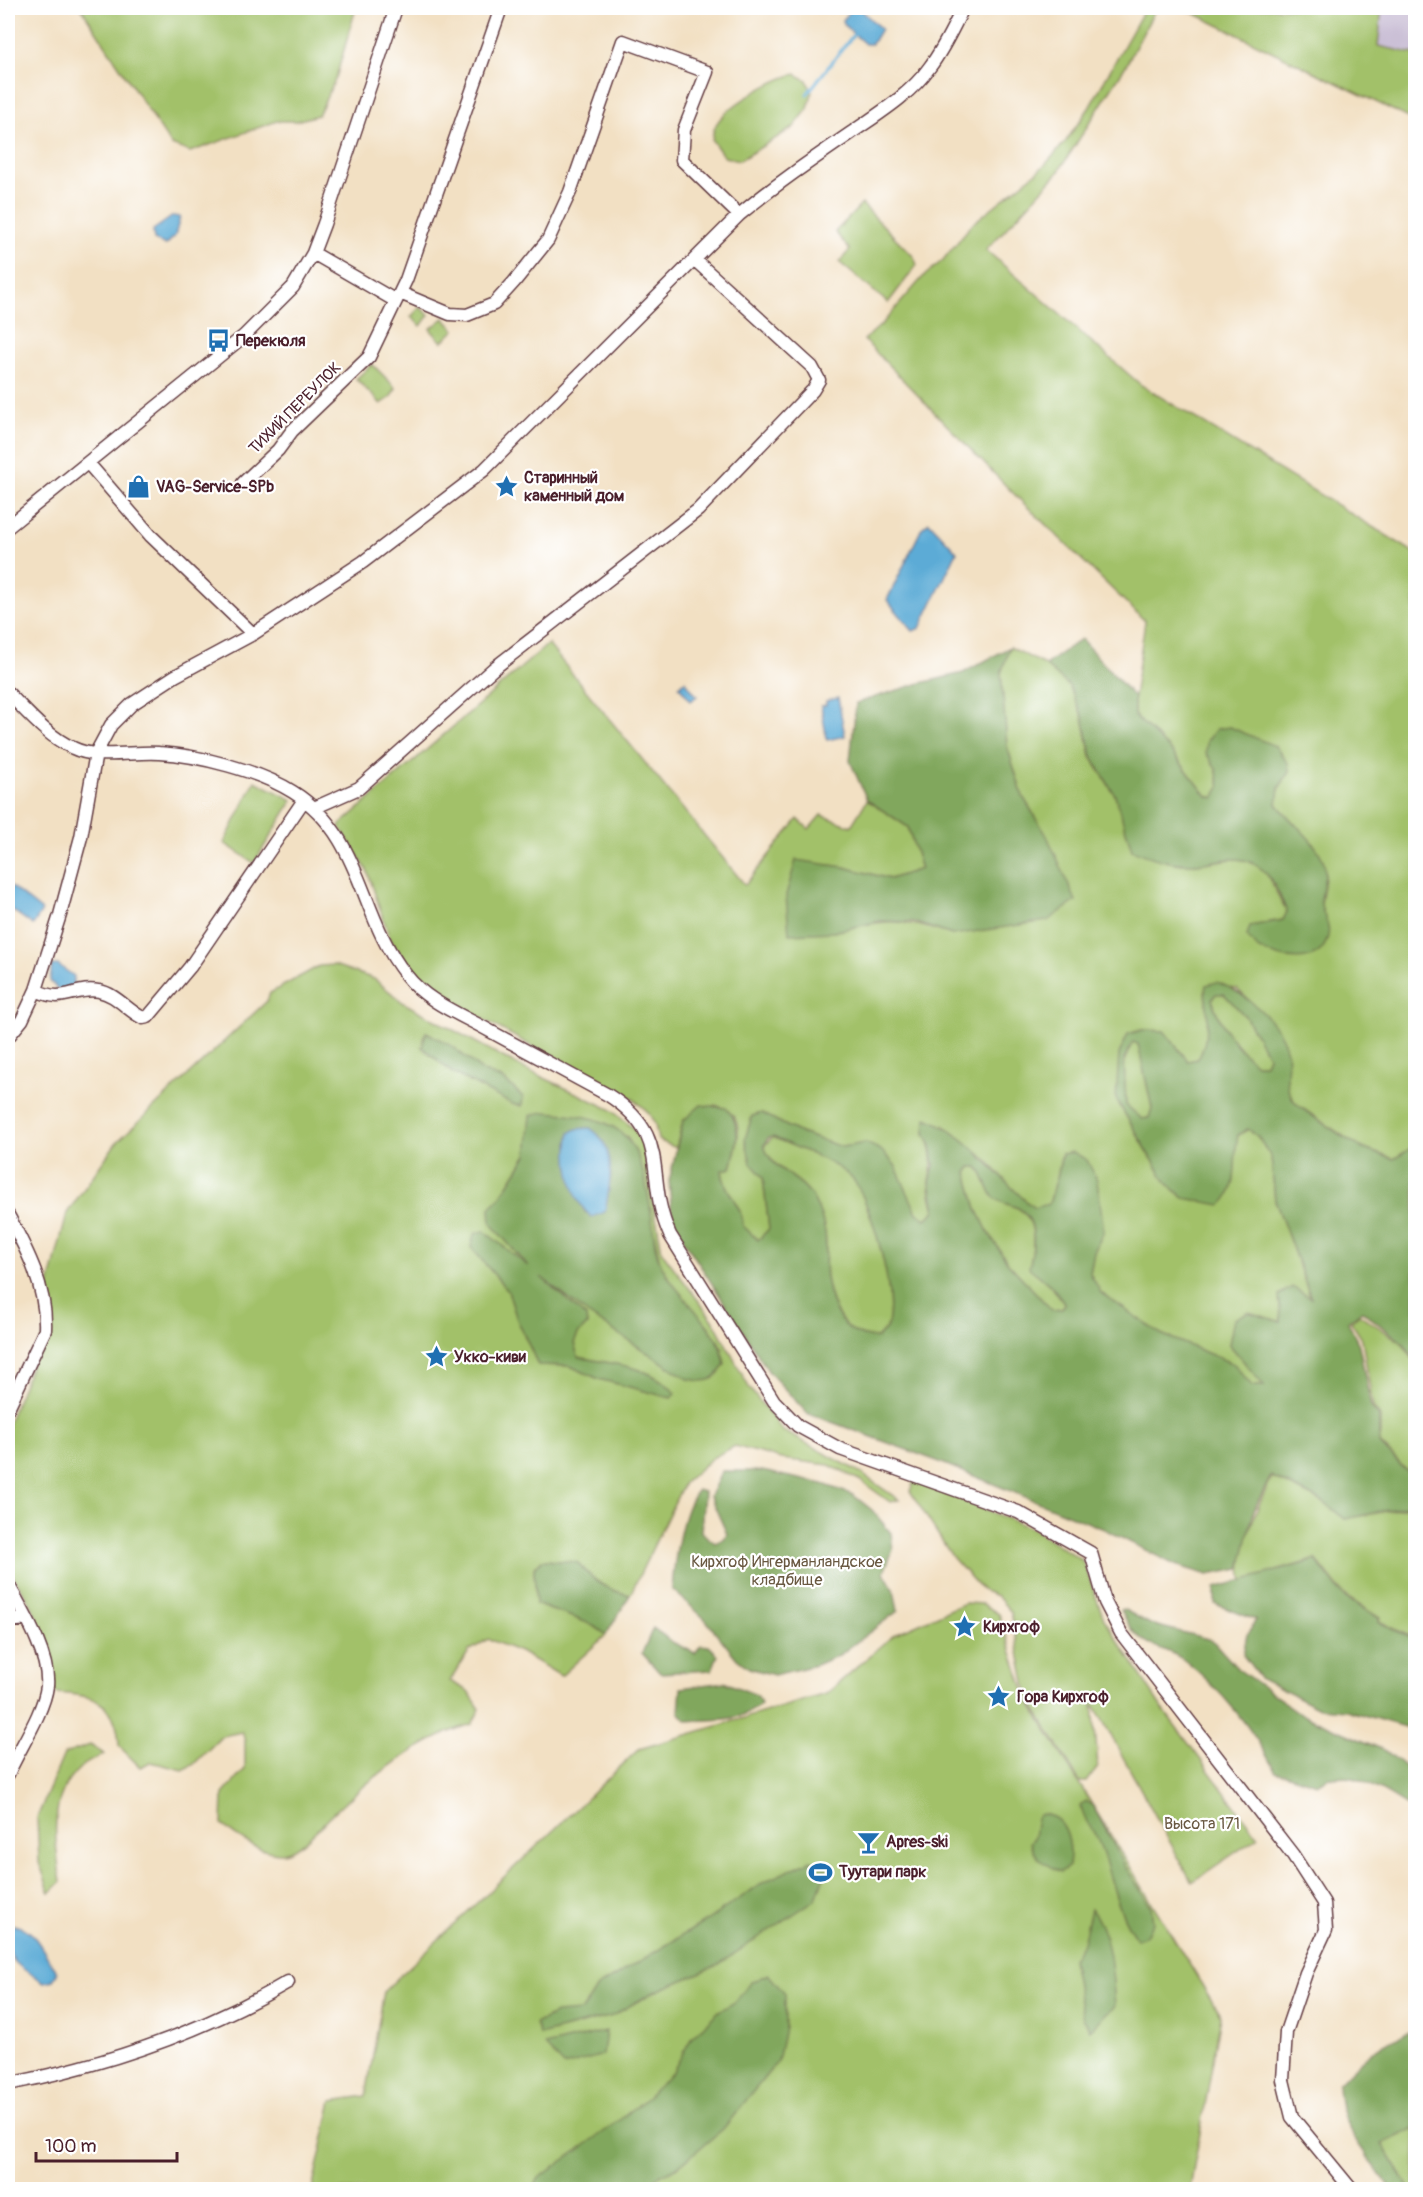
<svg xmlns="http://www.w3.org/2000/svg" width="1423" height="2197" font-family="Pangolin,sans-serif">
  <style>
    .industrial { fill: #cabfd6 }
    .green { fill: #a2c169; stroke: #76704a; stroke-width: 1.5; fill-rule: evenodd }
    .forest { fill: #81a75d; stroke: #666344; stroke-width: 1.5; fill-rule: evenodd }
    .water { fill: #5cabd6; stroke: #536580; stroke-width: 1.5 }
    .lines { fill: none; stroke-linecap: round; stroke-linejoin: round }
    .stream { stroke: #5cabd6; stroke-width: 3 }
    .minor-casing { stroke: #633c42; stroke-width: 15 }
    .minor { stroke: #fff; stroke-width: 12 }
    .labels { text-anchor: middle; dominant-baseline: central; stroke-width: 4.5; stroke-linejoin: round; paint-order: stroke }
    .poi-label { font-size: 16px; font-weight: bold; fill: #4a1f2b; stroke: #fff; text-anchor: start }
    .street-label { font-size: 16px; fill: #4a1f2b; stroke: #fff }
    .park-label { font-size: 16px; fill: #695841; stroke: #fff }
  </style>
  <rect width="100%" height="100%" fill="#fff"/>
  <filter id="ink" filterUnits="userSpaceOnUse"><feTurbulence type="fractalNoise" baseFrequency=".0167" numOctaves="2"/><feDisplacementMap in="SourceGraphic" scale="12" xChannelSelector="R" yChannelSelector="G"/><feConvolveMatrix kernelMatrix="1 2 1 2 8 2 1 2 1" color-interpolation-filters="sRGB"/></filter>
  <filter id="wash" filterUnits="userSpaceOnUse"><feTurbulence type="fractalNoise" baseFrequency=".008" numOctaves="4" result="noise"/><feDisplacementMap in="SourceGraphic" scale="24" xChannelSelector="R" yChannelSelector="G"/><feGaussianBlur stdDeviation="1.35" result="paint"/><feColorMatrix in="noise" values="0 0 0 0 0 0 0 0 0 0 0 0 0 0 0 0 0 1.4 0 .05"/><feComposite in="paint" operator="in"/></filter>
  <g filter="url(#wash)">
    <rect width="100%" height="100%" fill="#f2e0c3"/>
    <path class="industrial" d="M1382,8h33v46l-37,-7z"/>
    <path class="green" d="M81,8h275l-20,70 -18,37 -22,6h-19l-87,31 -19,-7z
      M1145,8h11l-31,59 -68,107 -71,76 155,135 274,168 1,585 -6,11 -16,10 -33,-11 -66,-45 -9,-18 1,-32 -7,-18 -22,-26 -21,-20 -31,-4c-2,10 0,13 1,23 2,14 -1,39 -9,51l-10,2 -24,-30 -22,-1 -14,4 -12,65 50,83 18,16 50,-19v-28l4,-16 11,-6 9,8 13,20 4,43 36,99 -29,23 -34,-10 -19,32 36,42h-13l-18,-22 -73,-30 -60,-41 -11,-20 4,-21 10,-21 -42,-77 -5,24 -8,26 -15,4 -19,-16 -28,-32 -43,-35 -19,8c10,21 7,28 5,48 -1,10 3,21 5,30l-9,8 -9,-6 -9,-17 -42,-53 -24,4 -42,-14 -38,-20 -10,3 -1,47 12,14 6,52 -11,11 -15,-14c0,-22 -20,-34 -21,-56l9,-2c7,-26 17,-54 -16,-63l-32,16 -7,27 -18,-8 -3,-16 -7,-12 -17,-15 -54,-26 -140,-77 -21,-17 -26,-38 -23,-69 -28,-44 209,-182 197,241 53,-66 11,10 12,-14 30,11 16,-26 41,27 13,42 -31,10 -46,-12 -11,65c54,-13 66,-15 119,3l95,-99 -24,-39 -16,-51 -6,-73 9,-26 35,18 24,21 14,31 8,40 24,38 17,55 63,14 37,-5 21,1 11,9 23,43 -4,8 -14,2 -22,14 74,-28c0,-11 4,-24 4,-34 -2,-30 -32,-48 -48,-70l2,-16 9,-16 -82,-19 10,15 4,19 -6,11 -7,-2 -35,-44 -38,-37v-18l11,-76 -134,-130 -147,-151 18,-16 41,-47 20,-17 29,-36 72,-58 22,-25 23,-33z
      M1183,8h199l-4,38 37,8v67z
      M795,74l12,6 5,13 -4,16 -15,19 -53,32 -16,-3 -12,-17c1,-4 1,-10 3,-13 8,-20 60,-48 80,-53z
      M862,204l52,53 3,8 -29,38 -49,-41 11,-12 -15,-18z
      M420,307l9,8 -8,11 -10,-9z
      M444,318l11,12 -13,12 -12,-13z
      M372,364l24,24 -6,10 -9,6 -25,-25z
      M255,781l38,19 -39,63 -30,-20z
      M334,965l40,14 30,24 119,65 87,41 27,22 6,13 19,108 51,68 37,69 33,42 73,39 43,30 -9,2 -29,-21 -32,-16 -48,-6 -46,-13 -23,12 -28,25 -54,112c-25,-5 -36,-14 -53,-33l-35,-2 -8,8 2,36c22,10 53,15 70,31l-45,41 -41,-24 -32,-13 -19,12 -19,30 18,10 12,18 -8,15c-49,14 -95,49 -132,83 -15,13 -31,34 -48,43 -18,11 -58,-13 -70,-26l1,-30 22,-25v-28l-3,-9 -20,4 -29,29 -10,5 -32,-8 -11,5 -21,-21c-1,-47 -29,-52 -70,-53l3,-17 -2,-25 -19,-47 -23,-36v-145l43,-107 -2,-31 18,-72 49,-70 151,-142 3,-8 49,-27zM426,1032l24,13 34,27 20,8 19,17 -40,-10 -30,-14 -31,-26zM627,1136l11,23 22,104 17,28 32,36 14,22 -194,-81 -37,-44 -2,-16 10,-10 27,-43zM484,1231l102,86 1,8 -9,9 -4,9 4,14c35,8 72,7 97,36l-4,5 -72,-19 -29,-13 -32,-1 -21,-46 -9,-28 -37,-44 4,-13z
      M1216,993l8,1 21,22 23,40 -3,8h-9c-19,-15 -38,-41 -44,-65z
      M1133,1042l5,1 14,65 -3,10 -7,1 -16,-14c-2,-22 -6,-44 7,-63z
      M773,1137c20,10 68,26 81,43 17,22 46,124 32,148 -2,3 -6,7 -9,10 -34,-1 -45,-29 -51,-60 -2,-15 1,-31 -1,-46 -2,-12 -6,-23 -12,-34 -12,-22 -41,-27 -49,-52z
      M971,1167h7c8,9 8,23 18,32 6,4 15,6 22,9 21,12 15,40 12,60 14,12 25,20 35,36l-3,5 -10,1 -6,-6 -39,-42 -20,-32 -10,-21 -10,-36z
      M1359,1314l43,29 13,19v117l-35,-36v-27l-7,-9 -11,-68 -11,-17z
      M1272,1477l51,25 22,17 58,-11 12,-6v137l-36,-18 1,-3 -35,-22 -29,-37 -73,22c-8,-25 17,-80 29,-104z
      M914,1481l119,48 50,32 21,58 56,86 98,132 -66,45 -99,-179 5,64 -11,15h-7l-52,-85 -17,-85 -14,-16 -15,-6 -29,-32 -43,-67z
      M965,1603l18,1 16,10 28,84 194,318 -31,173 -878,1 20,-89 34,-5 18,-105 255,-242 187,-55 69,-60z
      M90,1745l14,9c-8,5 -18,8 -24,14 -33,28 -25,77 -19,114l-11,11 -11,-31 -2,-44 27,-64z
      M1415,2128v61h-5l-28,-45z"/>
    <path class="forest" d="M1081,639l53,58v18l38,37 35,44 7,2 6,-11 -4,-19 -10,-15 1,-12 9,-12 14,-2 45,19 13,17 1,9 -10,16 -2,16c14,19 37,34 46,56 5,12 -1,28 -2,41 -1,14 12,21 6,39 -10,28 -47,19 -68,9 -4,-3 -9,-9 -12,-13l3,-10 33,-6 4,-8c-11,-27 -23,-54 -55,-53 -13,0 -25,5 -37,5 -24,1 -42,-6 -63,-14l-17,-55 -23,-38 -9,-40 -14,-31 -24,-21z
      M1010,647l-9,26 6,73 16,51 24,39 29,65 -29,20 -95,14 -39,-13 -33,-1 -47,11 -44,2 -3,-39 10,-35 48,7 46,12 31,-10 -13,-42 -41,-27 -17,-39 6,-58 61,-19 46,-11z
      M1217,982c28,11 63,39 70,70 3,18 -5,32 7,49 5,7 59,43 69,47 10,5 20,8 31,11l16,-10 5,-11v222l-12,-17 -41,-32 -14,11 11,23 12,62 8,9v27l36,37v21l-12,6 -58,12 -22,-17 -52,-26 -17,34 -14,59 -32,6 -33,-10 -71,-36 -167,-68 -130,-48 -38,-41 -84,-130 -13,-25 -3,-36 14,-60 18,-16 25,3c17,18 11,38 5,60l-9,2c1,22 21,35 21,56l15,14 11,-11 -6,-52 -12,-14 -6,-24 7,-23 10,-3 38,20 42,14 24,-4 15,7 14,15 22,48 9,6 9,-8 -5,-29 4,-17 -3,-19 -6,-13 1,-15c45,17 72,61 108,90l15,-4 8,-26 5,-24 11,-2 14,8 10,20 7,51 -10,21 -4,21 11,20 60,41 73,30 18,22h12l-35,-42 5,-25 14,-7 33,10 -2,-27 13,-8 19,11 -36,-98 -4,-43 -13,-20 -10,-8 -10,6c-6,24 3,53 -17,70l-37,-7 -18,-16 -50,-83 3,-45 9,-20 14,-4 22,1 24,30 10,-2c8,-12 11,-37 9,-51 -1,-10 -3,-14 -1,-23zM1216,994h8l21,22 23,40 -3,8h-9c-19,-15 -38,-41 -44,-65zM1133,1042l5,2 14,64 -3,10 -7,1 -16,-14 -2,-46zM773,1137c20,10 68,26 81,44 17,21 46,123 32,147 -1,3 -6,7 -9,10 -34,-1 -46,-29 -51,-60 -2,-15 1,-31 -1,-46 -2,-12 -6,-23 -12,-34 -12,-22 -42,-26 -49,-53l4,-7zM971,1167h7c8,9 8,23 18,32 6,4 15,6 22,9 21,12 16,40 11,60 15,11 26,20 36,36l-3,5 -10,1 -6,-6 -39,-42 -20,-32 -10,-21 -10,-36z
      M426,1032l24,13 34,27 20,8 19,17 -1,9 -10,-2 -59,-31 -31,-26z
      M544,1112c85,5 96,25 108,107 2,15 2,31 9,45 17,36 57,59 64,100 -11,18 -16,19 -37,15l-99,-64 -48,-38 45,40 1,8 -9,9 -4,9 4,14c35,8 72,7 97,36l-4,5 -72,-19 -29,-13 -32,-1 -21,-46 -9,-28 -37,-44 3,-13 10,-3 44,35 -37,-42 -1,-16 10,-10 27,-43 4,-40zM590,1128l8,8 13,38 -6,38 -19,1c-14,-20 -22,-56 -16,-80l6,-4z
      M722,1471h40l61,13 30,11 19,15 19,23 2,17 -9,22 10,18 4,21 -59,44 -23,10 -42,10 -25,-7 -12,-9 -32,-40 -33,-30c2,-26 9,-81 26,-99l6,2 -3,40 14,11 9,-4 3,-5 -17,-38z
      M542,1560l35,2c17,19 28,28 53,33l-24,40c-17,-16 -48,-21 -70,-31l-2,-36z
      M1316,1560l28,37 35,21v4l36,18v90l-69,-20 -27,-2 -58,-29 -18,-24 4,-21 9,-14 -41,-16v-16z
      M1123,1609l27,15 62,16 26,29 63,45 85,37 29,24v36c-19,-12 -41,-27 -63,-33 -7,-2 -16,1 -24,-1l-11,7 -42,-13c-21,-41 -54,-82 -91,-111 -14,-10 -32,-12 -45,-23 -8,-6 -13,-18 -18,-27z
      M653,1628l21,15 21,10 6,-8 8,1 9,9 -6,15 -52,3 -18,-20z
      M724,1682l33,13 4,9c-21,19 -46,15 -74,17l-8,-9 2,-24z
      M1086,1801l7,5 33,62 25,38 2,17 -7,12 -9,4c-22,-29 -25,-63 -38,-96 -5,-14 -17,-23 -18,-38z
      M1041,1814c27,2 31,30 28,52l-8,6c-14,-6 -26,-13 -31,-29l4,-5 3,-21z
      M811,1860l16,8 -11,31 -100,67 -64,27 -40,23 -72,19 -5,-11 21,-11 26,-2 15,-24 109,-66 58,-39z
      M1091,1909c21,27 21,64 24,97l-25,24 -7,-12 -11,-59 11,-16z
      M768,1974l17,20v34l-7,33 -55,68 -46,38 -41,22h-103l6,-11 77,-55 33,-27 24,-25 19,-34 27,-26 16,-9 16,-20z
      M1415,2030v98l-33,16 28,45h-19c-23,-35 -53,-60 -53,-105 23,-25 45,-44 77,-54z
      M606,2031l-3,24 -39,11 -19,-20z"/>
    <path class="water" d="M853,8h6l22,21 -9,15h-7l-21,-19 -1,-5z
      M173,216l7,1 -5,19 -9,9 -12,-5 -1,-10z
      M929,522l28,30 -37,76 -7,3 -26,-31 35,-72z
      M685,681l12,15 -6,5 -12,-15z
      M838,698l7,38 -18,4 -6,-34 5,-1v-4z
      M8,884l34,27 -9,14 -25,-18z
      M52,965h6l16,11 -1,11 -13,5 -10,-11z
      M590,1128c29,19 20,56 15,84l-13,5c-21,-15 -28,-60 -22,-84l6,-4z
      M8,1924c22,3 26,11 37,29 4,9 10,11 12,21l-4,6 -9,2c-32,-20 -37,-19 -36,-58z"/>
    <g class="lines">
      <path class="stream" d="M807,94l47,-60"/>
    </g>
  </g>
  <g filter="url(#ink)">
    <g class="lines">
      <defs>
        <path id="minor" d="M313,253l83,48
          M400,293l50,21 17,1 27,-11 20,-22 34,-42 22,-48 53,-151 84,31 -23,58 -2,30 57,55
          M88,463l63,73 102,98
          M243,483l35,-33 14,-19 77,-74 37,-77 95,-272
          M8,527l236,-191 49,-49 20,-34 11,-29 72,-216
          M8,693c20,20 39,43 65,55 24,12 60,3 86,5 39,2 101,18 134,39 71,45 65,123 113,183 20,26 53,39 82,55 40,22 80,43 120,65 66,42 35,80 62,140l104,166 24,25 42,23 178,63 73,41 14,49 16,31 172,222 31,48 2,27 -20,43 -20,59 -3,48 9,37 60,73
          M314,808l45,-20 134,-119 205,-159 115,-120 6,-10 -7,-13 -117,-107
          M36,990c28,15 39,-4 63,1 17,3 29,20 44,27l5,-1 42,-50 114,-167
          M8,1037l14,-17 14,-30 24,-75 21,-78 15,-84 15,-28 21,-21 43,-28 78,-42 110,-72 121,-92 255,-255c36,-30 74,-56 112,-82 27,-19 59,-38 78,-65 14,-18 24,-40 34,-60
          M8,1215c19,35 39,73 37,115l-37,78
          M8,1584c14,26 42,71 39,102 -3,26 -28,63 -39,88
          M8,1621l19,-2
          M8,2084c98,-19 193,-51 280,-102"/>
      </defs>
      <use href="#minor" class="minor-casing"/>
      <use href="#minor" class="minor"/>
    </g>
  </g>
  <defs>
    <symbol id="bus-bare" viewBox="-9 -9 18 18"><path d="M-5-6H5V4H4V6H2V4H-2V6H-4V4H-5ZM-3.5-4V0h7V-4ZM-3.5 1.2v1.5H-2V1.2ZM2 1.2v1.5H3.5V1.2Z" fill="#1f6fb2" stroke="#fff" stroke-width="2.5" paint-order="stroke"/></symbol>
    <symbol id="shop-bare" viewBox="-9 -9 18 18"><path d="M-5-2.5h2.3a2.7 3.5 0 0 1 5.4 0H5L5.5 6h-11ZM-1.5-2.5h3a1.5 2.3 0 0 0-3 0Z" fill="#1f6fb2" stroke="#fff" stroke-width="2.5" paint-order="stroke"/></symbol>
    <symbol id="sight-bare" viewBox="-9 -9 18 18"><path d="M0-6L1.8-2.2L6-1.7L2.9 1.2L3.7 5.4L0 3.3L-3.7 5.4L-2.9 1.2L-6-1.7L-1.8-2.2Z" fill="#1f6fb2" stroke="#fff" stroke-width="2.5" paint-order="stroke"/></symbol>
    <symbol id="bar-bare" viewBox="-9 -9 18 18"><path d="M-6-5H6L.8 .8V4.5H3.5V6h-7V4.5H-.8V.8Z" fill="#1f6fb2" stroke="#fff" stroke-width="2.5" paint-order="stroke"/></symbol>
    <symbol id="stadium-bare" viewBox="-9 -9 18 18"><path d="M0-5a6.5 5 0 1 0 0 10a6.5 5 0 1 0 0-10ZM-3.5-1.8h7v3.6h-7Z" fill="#1f6fb2" stroke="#fff" stroke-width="2.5" paint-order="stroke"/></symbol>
  </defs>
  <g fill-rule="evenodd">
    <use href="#bus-bare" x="202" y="324" width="33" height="33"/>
    <use href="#shop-bare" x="122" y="470" width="33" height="33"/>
    <use href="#sight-bare" x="490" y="470" width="33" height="33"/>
    <use href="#sight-bare" x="420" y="1340" width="33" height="33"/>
    <use href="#sight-bare" x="948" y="1610" width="33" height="33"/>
    <use href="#sight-bare" x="982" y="1680" width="33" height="33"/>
    <use href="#bar-bare" x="852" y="1826" width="33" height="33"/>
    <use href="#stadium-bare" x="804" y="1856" width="33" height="33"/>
  </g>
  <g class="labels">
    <g class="poi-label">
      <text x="236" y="341">Перекюля</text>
      <text x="524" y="478">Старинный<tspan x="524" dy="18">каменный дом</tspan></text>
      <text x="156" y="487">VAG-Service-SPb</text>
      <text x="454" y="1357">Укко-киви</text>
      <text x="983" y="1627">Кирхгоф</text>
      <text x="1017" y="1697">Гора Кирхгоф</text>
      <text x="886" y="1842">Apres-ski</text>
      <text x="839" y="1872">Туутари парк</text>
    </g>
    <g class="street-label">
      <text transform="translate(295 408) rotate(-45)">ТИХИЙ ПЕРЕУЛОК</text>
    </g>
    <g class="park-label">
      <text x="787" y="1562">Кирхгоф Ингерманландское<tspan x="787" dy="18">кладбище</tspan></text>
      <text x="1202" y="1824">Высота 171</text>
    </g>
  </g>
  <rect width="1423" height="2197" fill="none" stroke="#fff" stroke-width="30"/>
  <path d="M36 2152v9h141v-9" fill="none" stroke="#4a1f2b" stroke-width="3"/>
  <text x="45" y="2152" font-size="18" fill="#4a1f2b" stroke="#ffffff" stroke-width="4.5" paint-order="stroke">100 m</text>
</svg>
